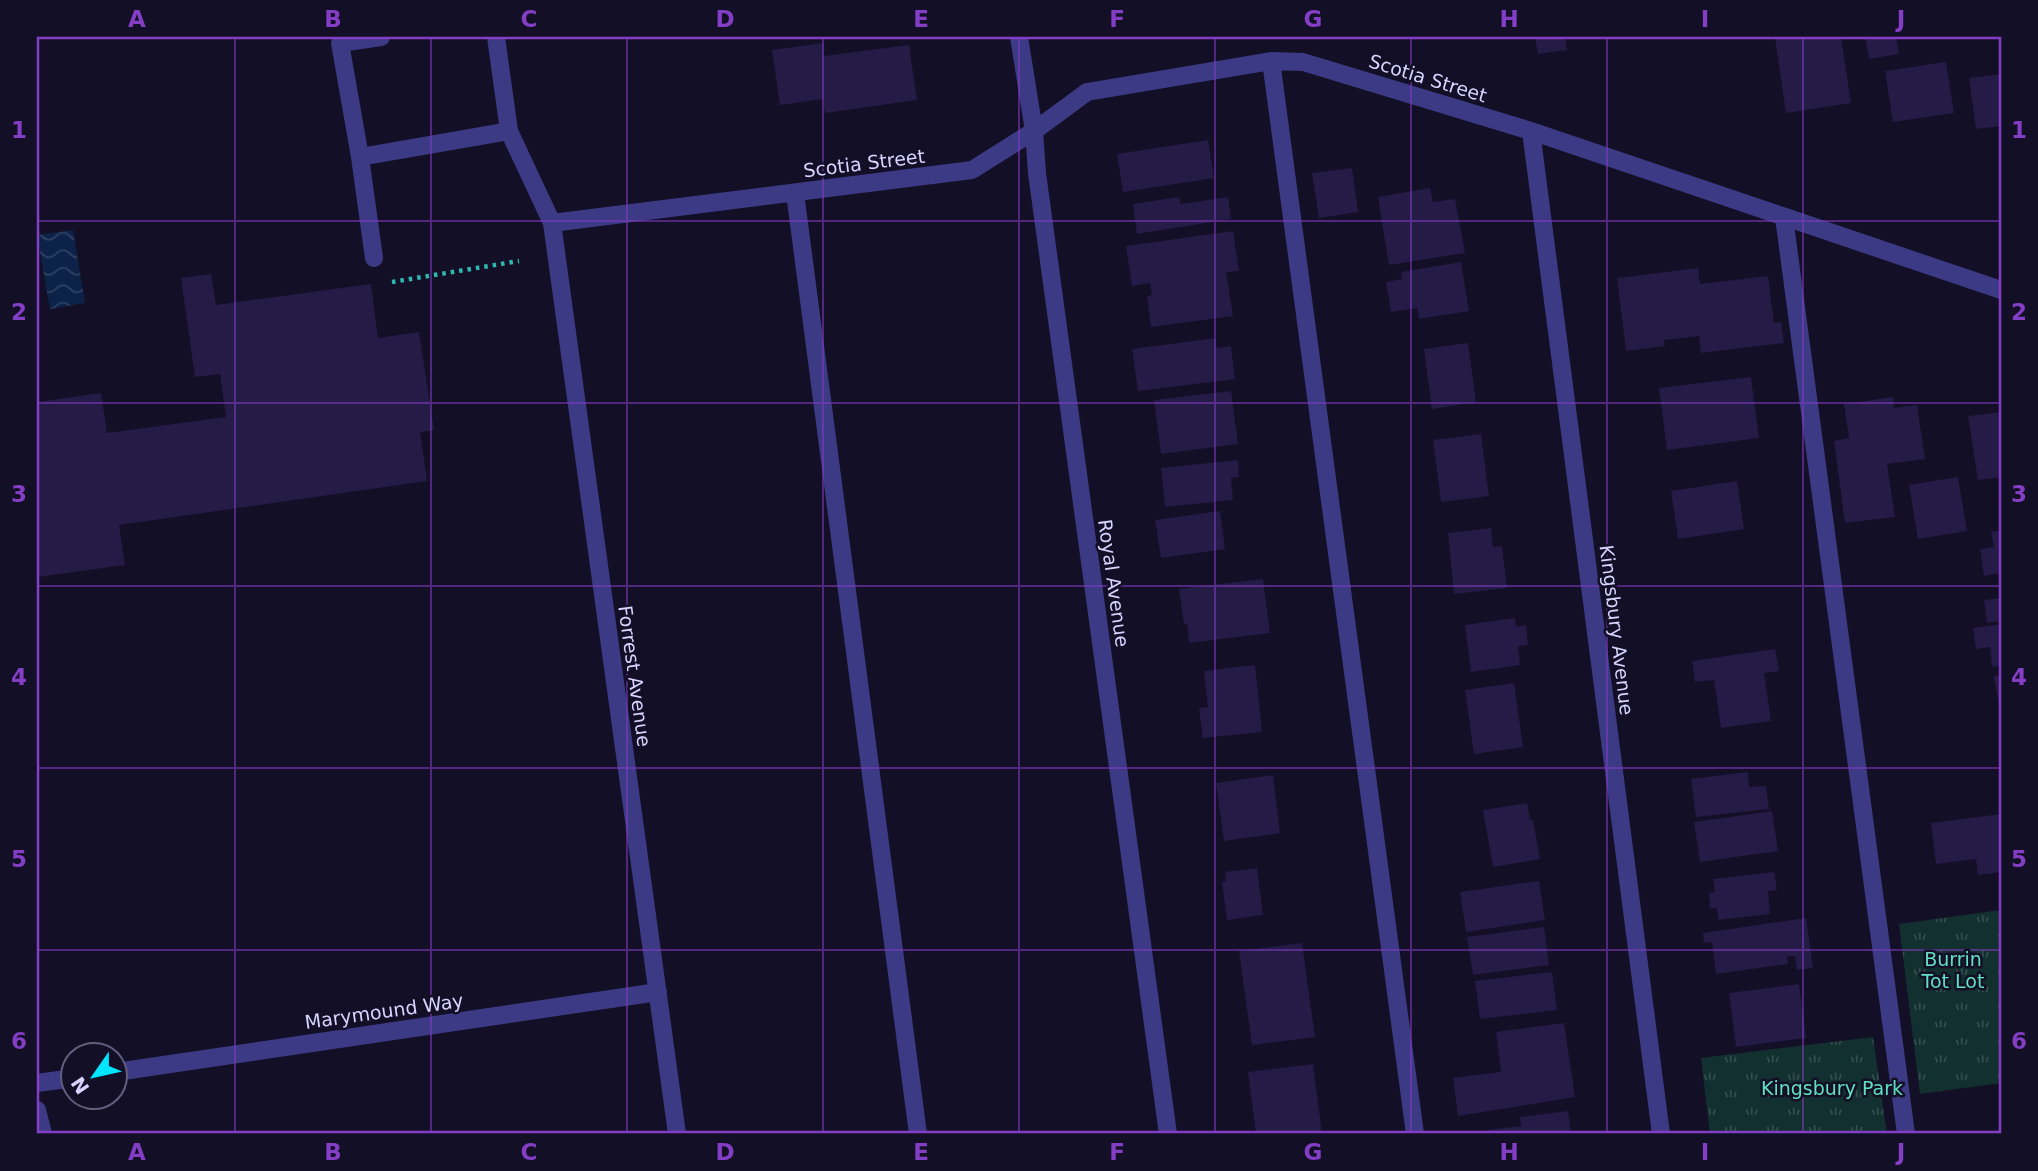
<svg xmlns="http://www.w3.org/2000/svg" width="2038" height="1171" font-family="'DejaVu Sans',sans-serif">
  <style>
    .grass { fill: url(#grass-tufts) }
    .water { fill: url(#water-waves) }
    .building { fill: #241b47 }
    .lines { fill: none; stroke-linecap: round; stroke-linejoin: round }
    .path { stroke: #2fb8b0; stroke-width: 4.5; stroke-dasharray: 3.5 5; stroke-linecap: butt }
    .minor { stroke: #3d3a85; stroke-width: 18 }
    .grid { fill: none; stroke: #843dc5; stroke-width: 2; stroke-opacity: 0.55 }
    .labels { text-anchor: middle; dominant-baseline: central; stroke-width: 5; stroke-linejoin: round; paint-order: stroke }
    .street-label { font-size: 19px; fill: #d9d4ff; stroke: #130f26 }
    .park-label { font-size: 19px; fill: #5fe0c0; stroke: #130f26 }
    .neatline { fill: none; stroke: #843dc5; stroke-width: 2.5 }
    .grid-label { font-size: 23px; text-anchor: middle; font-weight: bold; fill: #843dc5 }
  </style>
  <defs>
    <pattern id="grass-tufts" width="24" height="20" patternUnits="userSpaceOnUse" patternTransform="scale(1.75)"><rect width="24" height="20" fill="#12302f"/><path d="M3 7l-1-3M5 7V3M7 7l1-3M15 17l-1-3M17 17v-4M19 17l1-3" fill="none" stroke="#344d4e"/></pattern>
    <pattern id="water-waves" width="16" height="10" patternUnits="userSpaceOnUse" patternTransform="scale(1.75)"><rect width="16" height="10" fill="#0c2248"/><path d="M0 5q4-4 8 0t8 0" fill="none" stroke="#2f4163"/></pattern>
  </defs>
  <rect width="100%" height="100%" fill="#130f26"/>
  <path class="grass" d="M2001,910v173l-81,11 -21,-170z
    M1873,1037l14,97h-177l-9,-76z"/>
  <path class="water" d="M73,230l12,73 -35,6 -13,-74z"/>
  <path class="building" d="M1535,37h30l2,13 -29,4z
    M1841,37l10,66 -65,10 -11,-75z
    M1865,37h31l3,17 -30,5z
    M823,43l1,13 85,-11 8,55 -92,13 -2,-14 -43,6 -8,-55z
    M1946,62l8,51 -61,9 -8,-51z
    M2001,74v52l-25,3 -7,-51z
    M1208,140l6,38 -91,14 -6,-38z
    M1352,168l6,44 -39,6 -7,-45z
    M1430,188l3,14 22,-3 10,54 -76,12 -11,-68z
    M1179,197l2,7 47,-7 3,22 -94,15 -4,-30z
    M1233,231l6,40 -13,1 7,44 -82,11 -4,-31 5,-1 -2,-12 -18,3 -6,-40z
    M1461,262l8,49 -50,8 -2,-11 -26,4 -5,-30 16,-3 -1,-7z
    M1698,268l2,16 68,-8 6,47 7,-1 3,21 -83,10 -2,-17 -35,4 1,6 -39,5 -9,-73z
    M211,274l5,31 155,-21 7,54 41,-6 15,98 -14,2 7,49 -308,44 6,40 -88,12v-175l64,-9 6,40 119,-16 -6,-43 -25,3 -14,-99z
    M1215,338l2,10 14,-2 4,33 -97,12 -6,-42z
    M1468,343l8,59 -44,7 -8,-60z
    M1751,377l8,61 -92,12 -8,-62z
    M1231,391l7,53 -77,10 -7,-54z
    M1893,397l1,11 23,-3 8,54 -38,5 8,53 -50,6 -11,-82 15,-3 -5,-34z
    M2001,412v65l-23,3 -10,-64z
    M1481,434l8,62 -48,6 -8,-62z
    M1238,460l1,17 -8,1 2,22 -68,7 -4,-39z
    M1958,477l9,54 -49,8 -9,-54z
    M1737,481l7,48 -66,10 -7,-48z
    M1220,511l5,38 -64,9 -6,-38z
    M1491,528l2,19 9,-1 5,42 -53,6 -6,-61z
    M2001,530v43l-17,3 -4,-27 14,-2 -3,-15z
    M1263,579l7,54 -81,10 -2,-20 -3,1 -5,-35z
    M2001,598v23l-14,2 -3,-23z
    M1515,618l1,9 10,-2 2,20 -10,1 2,19 -49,7 -6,-47z
    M2001,624v42l-9,1 -2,-20 -14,2 -3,-21z
    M1775,649l4,22 -15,2 7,48 -50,7 -7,-48 -19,2 -3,-21z
    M1255,665l7,67 -59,6 -4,-30 9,-1 -4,-36z
    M2001,675v36h-1l-6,-35z
    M1514,683l9,64 -49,7 -9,-64z
    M1748,772l1,15 17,-1 3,23 -73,8 -5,-38z
    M1273,775l7,58 -56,8 -8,-58z
    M1527,803l3,17h3l7,39 -47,8 -10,-57z
    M1772,811l6,40 -78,11 -6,-40z
    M2001,814v58l-23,3 -2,-16 -40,5 -5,-41z
    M1257,868l6,47 -36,5 -5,-38 4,-1 -1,-9z
    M1774,872l3,18 -9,1 2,23 -52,6 -1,-12h-7l-1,-15 6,-1 -2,-13z
    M1539,881l6,39 -79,12 -6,-40z
    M1806,918l7,50 -16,2 -2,-14h-8l1,8 -72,10 -4,-32 -8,1 -1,-10z
    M1544,927l5,38 -76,10 -6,-38z
    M1302,943l13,94 -63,8 -13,-94z
    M1552,972l5,38 -77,9 -5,-38z
    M1799,984l7,54 -70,9 -7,-54z
    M1564,1023l11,74 -117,19 -5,-38 48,-6 -5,-40z
    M1313,1064l9,70h-66l-8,-62z
    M1568,1111l3,23h-84l-1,-4 35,-4 -1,-9z"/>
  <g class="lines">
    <path class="path" d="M392,282l127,-21"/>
    <path class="minor" d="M381,37l-41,6 20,114 149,-26
      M496,37l13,94 43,92 125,911
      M1019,37l15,94 3,42 131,961
      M1271,61l144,1073
      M1531,131l130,1003
      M360,157l14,101
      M795,193l123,941
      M1784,217l122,917
      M552,223l420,-53 62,-39 53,-39 184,-31 32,1 228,69 470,159
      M116,1072l542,-80
      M37,1083l37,-5
      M37,1110l6,24"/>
  </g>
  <path class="grid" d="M235,37v1097M431,37v1097M627,37v1097M823,37v1097M1019,37v1097M1215,37v1097M1411,37v1097M1607,37v1097M1803,37v1097M37,221h1964M37,403h1964M37,586h1964M37,768h1964M37,950h1964"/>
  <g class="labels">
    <g class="street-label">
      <text transform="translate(1428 78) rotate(17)">Scotia Street</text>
      <text transform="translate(864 163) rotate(-7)">Scotia Street</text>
      <text transform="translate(1114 583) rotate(82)">Royal Avenue</text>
      <text transform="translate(1617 630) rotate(83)">Kingsbury Avenue</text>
      <text transform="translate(635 676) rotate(82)">Forrest Avenue</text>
      <text transform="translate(384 1011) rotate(-8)">Marymound Way</text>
    </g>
    <g class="park-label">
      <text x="1953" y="959">Burrin<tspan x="1953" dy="22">Tot Lot</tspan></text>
      <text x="1832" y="1088">Kingsbury Park</text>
    </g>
  </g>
  <rect width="2038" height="1171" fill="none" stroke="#130f26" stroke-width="77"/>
  <g transform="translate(94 1076) rotate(236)"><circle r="33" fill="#130f26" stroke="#625e7d" stroke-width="2"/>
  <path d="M0-5L12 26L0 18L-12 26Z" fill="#00e5ff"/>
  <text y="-10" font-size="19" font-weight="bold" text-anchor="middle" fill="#d9d4ff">N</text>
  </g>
  <rect x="38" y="38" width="1962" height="1094" class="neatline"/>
  <g class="grid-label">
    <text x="137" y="27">A</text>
    <text x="333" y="27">B</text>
    <text x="529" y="27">C</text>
    <text x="725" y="27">D</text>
    <text x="921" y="27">E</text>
    <text x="1117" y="27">F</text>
    <text x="1313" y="27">G</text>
    <text x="1509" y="27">H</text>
    <text x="1705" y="27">I</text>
    <text x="1901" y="27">J</text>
    <text x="19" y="138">1</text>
    <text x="2019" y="138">1</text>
    <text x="19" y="320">2</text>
    <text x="2019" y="320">2</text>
    <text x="19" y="502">3</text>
    <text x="2019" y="502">3</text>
    <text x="19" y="685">4</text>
    <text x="2019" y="685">4</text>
    <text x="19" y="867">5</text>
    <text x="2019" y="867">5</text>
    <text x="19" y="1049">6</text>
    <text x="2019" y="1049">6</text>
    <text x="137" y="1160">A</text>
    <text x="333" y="1160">B</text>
    <text x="529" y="1160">C</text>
    <text x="725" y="1160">D</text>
    <text x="921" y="1160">E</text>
    <text x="1117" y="1160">F</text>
    <text x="1313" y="1160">G</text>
    <text x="1509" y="1160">H</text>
    <text x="1705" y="1160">I</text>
    <text x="1901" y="1160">J</text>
  </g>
</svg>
